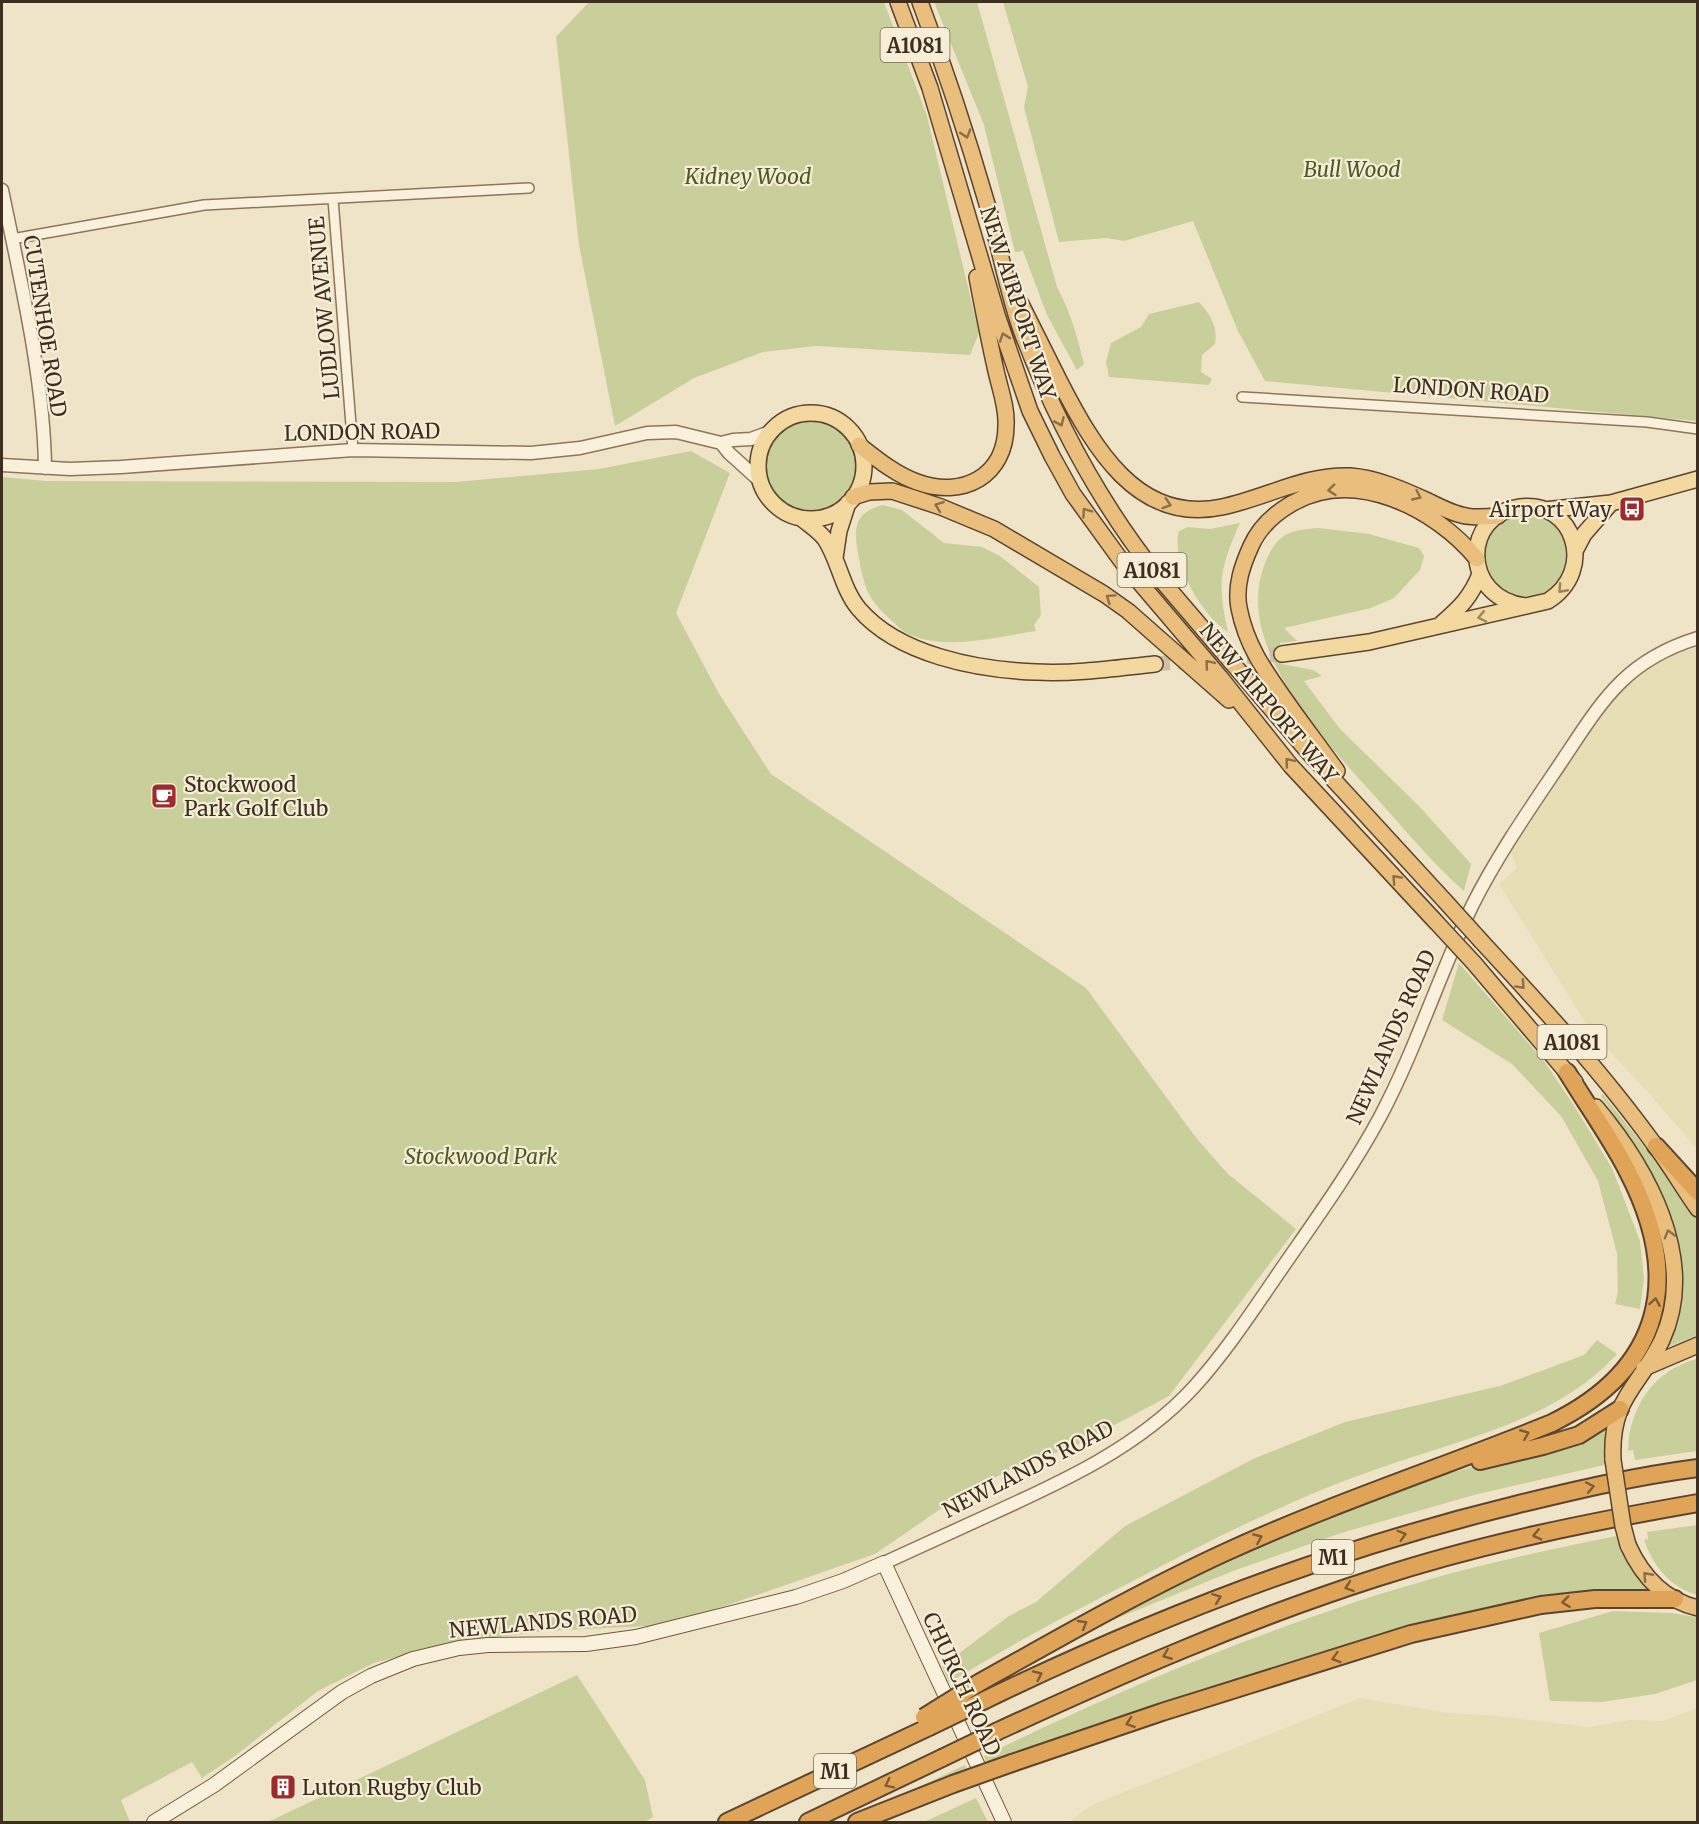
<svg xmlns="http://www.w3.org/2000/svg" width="1699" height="1824" font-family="Merriweather,serif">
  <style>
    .farmland { fill: #e6deb5 }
    .green { fill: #c9cf9b }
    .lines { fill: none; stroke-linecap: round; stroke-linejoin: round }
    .primary-tunnel { stroke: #ccc0a6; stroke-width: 15; stroke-dasharray: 15 8; stroke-linecap: butt }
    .minor-casing { stroke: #8d765c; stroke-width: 12 }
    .tertiary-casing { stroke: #8d765c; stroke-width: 15 }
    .secondary-casing { stroke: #6f573f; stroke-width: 16 }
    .primary-casing { stroke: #5b4430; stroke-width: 18 }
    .trunk-casing { stroke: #5b4430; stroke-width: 18 }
    .motorway-casing { stroke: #5b4430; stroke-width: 20 }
    .minor { stroke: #faf1dc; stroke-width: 9 }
    .tertiary { stroke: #faf1dc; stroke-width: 12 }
    .secondary { stroke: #faf1dc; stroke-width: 14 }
    .primary { stroke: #f3d9a0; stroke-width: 15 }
    .trunk { stroke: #eabe7c; stroke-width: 15 }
    .motorway { stroke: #e0a458; stroke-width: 16 }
    .trunk-bridge-casing { stroke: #5b4430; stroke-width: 18; stroke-linecap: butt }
    .motorway-bridge-casing { stroke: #5b4430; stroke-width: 20; stroke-linecap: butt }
    .trunk-bridge { stroke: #eabe7c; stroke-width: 15 }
    .motorway-bridge { stroke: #e0a458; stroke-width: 16 }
    .oneway { stroke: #8b6f49 }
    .oneway2 { stroke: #988460 }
    .oneway3 { stroke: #7e5d36 }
    .labels { text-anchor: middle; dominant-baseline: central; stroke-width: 4.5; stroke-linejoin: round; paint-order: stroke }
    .shield { fill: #f7eed8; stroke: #756857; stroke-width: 1.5 }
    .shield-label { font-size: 20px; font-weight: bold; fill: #3d2e20 }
    .park-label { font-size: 21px; font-style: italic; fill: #4d5a26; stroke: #f7eed8 }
    .street-label { font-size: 21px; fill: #3d2e20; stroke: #f7eed8 }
    .poi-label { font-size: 21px; fill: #3d2e20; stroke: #f7eed8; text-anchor: start }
  </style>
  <rect width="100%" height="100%" fill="#f0e4c8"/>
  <path class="farmland" d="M1697,647v502l-49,-57 -56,-59 -93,-149 18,-16 -6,-16 99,-151 26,-27 31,-16z
    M1360,1698l89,15 49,3 90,11 43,-7 31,1 35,-13v114h-628l23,-17z"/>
  <path class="green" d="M589,2h295l43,114 52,217 -9,22 -154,-9 -53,6 -69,26 -79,48 -36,-181 -23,-208z
    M934,2h43l80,285c14,26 20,49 27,77l-7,6 -30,-55 -24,-64 -8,1 -31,-127z
    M1003,2h694v419l-432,-40 -27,-50 -45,-110 -69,20 -18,-3 -47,4 -35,-135 4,-20z
    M1199,302c11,12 19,24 16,42l-13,11 -1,17 11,7 -3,6 -100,-8 -3,-15 5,-19 30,-16 8,-13z
    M765 465a47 47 0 1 1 94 0a47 47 0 1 1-94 0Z
    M691,451l39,22 -54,140 42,79 53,82 315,214 111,151 31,35 68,55 -127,167 -92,49 -64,23 -58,31 -80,55 -205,71 -126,6 -97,13 -73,19 -56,28 -83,65 -33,22 -10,-16 -71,38 9,22h-128v-1345l44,4 410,1 143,-13z
    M883,505l19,5 42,33 38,4 18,9 39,31 2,28 -7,10 2,6c-40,6 -90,20 -128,3 -7,-3 -13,-11 -18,-15 -23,-21 -25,-30 -31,-60 -5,-27 -8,-46 24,-54z
    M1484 556a42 42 0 1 1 84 0a42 42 0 1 1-84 0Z
    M1240,523c-20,45 -23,60 -12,109 -27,-18 -57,-68 -49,-101l9,-4 22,2z
    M1319,528l50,6 50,14 5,8 -4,14 -26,28 -23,10 -87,20 13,13 -17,2 2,21 31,6 9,6 -18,5 36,48 80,78 51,57 -7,27c-31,-27 -57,-59 -85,-90 -50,-56 -146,-153 -115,-235 12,-32 24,-36 55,-38z
    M1459,963l85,98 29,43 39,64 28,73 4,38 -4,30 -25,-5 3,-12 -1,-38 -19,-73 -37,-65 -49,-52 -70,-44z
    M1603,1094l57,73 37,53v115l-29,12c31,-103 -10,-168 -67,-251z
    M1597,1340l20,14c-58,65 -154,85 -234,113 -35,12 -71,26 -105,42 -50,22 -99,48 -147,73 -62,32 -123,64 -182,101l-7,-17 67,-50 27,-14 89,-76 128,-67 92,-37 155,-36 84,-31z
    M1697,1359v92l-62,9 -2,-10 -5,1c1,-44 26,-81 69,-92z
    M1609,1421l-5,44 -130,30 -133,38 -108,38 -142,58 158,-82 156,-60 63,-19 110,-28z
    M1697,1525h1l-1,70c-27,-8 -44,-29 -53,-55l4,-1 -1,-7z
    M1616,1536l36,56 -39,-2 -31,1 -69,11 -79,18 -117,33 -119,37 -212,72 -2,-6c149,-73 307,-139 468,-183 54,-14 109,-26 164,-37z
    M1613,1611l59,2 25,4v63l-42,14 -53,8 -52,-1 -11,-68z
    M577,1675l68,105 8,37 -8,5h-377z
    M965,1765l2,4 -77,33 -1,-1z
    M976,1798l12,24h-64z"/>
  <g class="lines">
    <path class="primary-tunnel" d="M1155,664l127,-10"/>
    <defs>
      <path id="minor" d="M333,199l20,251
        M12,239l192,-34 325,-17
        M1242,397l405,25 51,7"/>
      <path id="tertiary" d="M2,190c18,88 42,188 43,278
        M721,443l8,10 31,28
        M2,465l68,4 51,-2 232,-17 178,3 49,-5 67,-15 29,-1 45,11 12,-3 18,-1 19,-7
        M884,1563c35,-16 70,-32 105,-48 73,-33 150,-68 205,-128 36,-40 65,-86 95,-129 32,-46 64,-91 91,-141 36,-68 59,-142 92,-211 25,-50 57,-96 88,-142 41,-61 63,-103 138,-126"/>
      <path id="secondary" d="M154,1822l60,-37 128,-93 29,-16 42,-17 46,-11 29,-3 98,-1 50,-7 160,-40 47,-16 41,-18 120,259"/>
      <path id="primary" d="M758 466a53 53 0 1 1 106 0a53 53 0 1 1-106 0Z
        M1544,510l67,-7 87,-24
        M801,518c7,6 18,13 24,21 14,21 17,50 34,70 39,46 119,61 177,63 40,2 80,-4 119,-8
        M1575,551l9,-17 27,-31
        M835,558l4,-27 9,-28
        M1440,625c19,-17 30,-26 40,-51
        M1282,654l87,-12 179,-41c49,-31 26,-101 -28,-94 -58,8 -59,90 5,99"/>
      <path id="trunk" d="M898,2l32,86 68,230 32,93 22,45 21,38 50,69 97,114 71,89 145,156
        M920,2c25,66 47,133 67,202 13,43 20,89 36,131 33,86 76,167 134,240l152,178 135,147
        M1021,304c13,26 26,52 39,78 33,64 77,143 162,125 43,-9 84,-33 128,-31 27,2 54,14 78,25 12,6 25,13 38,15 10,2 21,1 32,0
        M859,445c18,14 36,29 58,37 46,17 89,-6 89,-57 1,-18 -6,-36 -10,-54 -7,-31 -13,-62 -19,-94
        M853,497l16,-5 23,-1 49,16 53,22 110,65 24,17 101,89
        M1337,771c-15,-21 -31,-42 -46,-63 -23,-33 -44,-59 -52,-100 -4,-22 3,-42 12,-62 8,-18 23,-32 40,-42 63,-37 144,4 186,55
        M1482,942c60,65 120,130 172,202 16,21 29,44 44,65
        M1474,963l101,119
        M1596,1107c51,61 103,152 66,233 -23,48 -52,57 -49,120
        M1644,1368l54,-23
        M1628,1545c14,31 35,55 70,63"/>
      <path id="motorway" d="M1656,1146l42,46
        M1480,1461l63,-15 36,-11 41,-26
        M977,1684c82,-46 164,-93 249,-132 107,-49 218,-85 326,-129 112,-55 131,-146 75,-253 -17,-33 -40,-65 -60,-98
        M985,1700c171,-83 345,-150 530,-195 61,-15 121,-29 183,-37
        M998,1731c124,-57 247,-111 378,-153 104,-34 213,-56 322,-75
        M1012,1763l150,-51 249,-78 130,-29 54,-6h80
        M727,1822l202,-95
        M808,1822l134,-64
        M857,1822l96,-38"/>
    </defs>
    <use href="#minor" class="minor-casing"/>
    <use href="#tertiary" class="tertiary-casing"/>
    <use href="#secondary" class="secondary-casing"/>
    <use href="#primary" class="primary-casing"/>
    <use href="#trunk" class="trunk-casing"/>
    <use href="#motorway" class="motorway-casing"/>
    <use href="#minor" class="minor"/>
    <use href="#tertiary" class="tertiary"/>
    <use href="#secondary" class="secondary"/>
    <use href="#primary" class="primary"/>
    <use href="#trunk" class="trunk"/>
    <use href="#motorway" class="motorway"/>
    <defs>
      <path id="trunk-bridge" d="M1444,900l38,42
        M1436,922l38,41
        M1613,1460l10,66 5,19"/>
      <path id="motorway-bridge" d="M924,1717l53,-33
        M929,1727l56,-27
        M942,1758l56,-27
        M953,1784l59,-21"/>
    </defs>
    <use href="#trunk-bridge" class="trunk-bridge-casing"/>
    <use href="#motorway-bridge" class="motorway-bridge-casing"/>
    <use href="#trunk-bridge" class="trunk-bridge"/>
    <use href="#motorway-bridge" class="motorway-bridge"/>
  </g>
  <defs><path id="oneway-chevron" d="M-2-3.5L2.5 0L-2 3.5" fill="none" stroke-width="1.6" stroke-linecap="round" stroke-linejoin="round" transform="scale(1.5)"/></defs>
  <g class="oneway">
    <use href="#oneway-chevron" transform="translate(966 134) rotate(73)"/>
    <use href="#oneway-chevron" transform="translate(1004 337) rotate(-109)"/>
    <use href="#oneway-chevron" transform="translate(1060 422) rotate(66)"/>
    <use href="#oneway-chevron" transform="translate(1332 490) rotate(174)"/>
    <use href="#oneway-chevron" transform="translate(1417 496) rotate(25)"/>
    <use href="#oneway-chevron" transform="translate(1167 504) rotate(17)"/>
    <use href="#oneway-chevron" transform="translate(939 506) rotate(-160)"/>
    <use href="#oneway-chevron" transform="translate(1086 512) rotate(-125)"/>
    <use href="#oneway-chevron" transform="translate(1110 598) rotate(-145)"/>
    <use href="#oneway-chevron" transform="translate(1209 664) rotate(-130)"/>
    <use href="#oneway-chevron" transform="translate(1289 762) rotate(-130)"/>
    <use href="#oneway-chevron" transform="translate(1396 879) rotate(-133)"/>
    <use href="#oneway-chevron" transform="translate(1521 985) rotate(47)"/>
    <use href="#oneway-chevron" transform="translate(1669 1234) rotate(-106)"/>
    <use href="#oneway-chevron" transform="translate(1647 1576) rotate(-132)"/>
  </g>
  <g class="oneway2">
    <use href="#oneway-chevron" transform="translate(1562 589) rotate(132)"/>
    <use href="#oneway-chevron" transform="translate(1482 617) rotate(168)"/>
  </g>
  <g class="oneway3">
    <use href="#oneway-chevron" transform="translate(1655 1302) rotate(-80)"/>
    <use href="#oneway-chevron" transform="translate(1525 1434) rotate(-22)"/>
    <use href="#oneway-chevron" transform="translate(1590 1487) rotate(-11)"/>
    <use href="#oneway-chevron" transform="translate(1402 1535) rotate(-17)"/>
    <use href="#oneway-chevron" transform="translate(1537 1535) rotate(167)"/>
    <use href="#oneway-chevron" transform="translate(1258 1538) rotate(-23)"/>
    <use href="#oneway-chevron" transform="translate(1349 1587) rotate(161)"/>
    <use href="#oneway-chevron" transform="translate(1217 1598) rotate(-21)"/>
    <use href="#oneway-chevron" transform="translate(1566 1602) rotate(173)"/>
    <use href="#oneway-chevron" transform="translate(1083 1624) rotate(-30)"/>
    <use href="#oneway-chevron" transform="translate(1167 1655) rotate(158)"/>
    <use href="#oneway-chevron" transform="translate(1336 1658) rotate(163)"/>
    <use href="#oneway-chevron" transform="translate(1038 1675) rotate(-25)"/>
    <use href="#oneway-chevron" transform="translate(1130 1723) rotate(161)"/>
    <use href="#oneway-chevron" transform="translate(889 1784) rotate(154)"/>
  </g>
  <defs>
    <symbol id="bus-square" viewBox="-11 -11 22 22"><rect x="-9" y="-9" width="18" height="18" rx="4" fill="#9e2a2b" stroke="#f7eed8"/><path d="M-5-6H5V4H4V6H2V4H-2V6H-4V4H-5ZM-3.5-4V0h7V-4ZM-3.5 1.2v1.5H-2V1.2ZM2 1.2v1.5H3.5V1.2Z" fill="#fff"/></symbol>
    <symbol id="cafe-square" viewBox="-11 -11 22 22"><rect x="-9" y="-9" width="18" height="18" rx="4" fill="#9e2a2b" stroke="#f7eed8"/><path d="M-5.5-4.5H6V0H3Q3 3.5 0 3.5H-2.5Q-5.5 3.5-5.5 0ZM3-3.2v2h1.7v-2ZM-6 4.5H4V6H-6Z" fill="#fff"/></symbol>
    <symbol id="building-square" viewBox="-11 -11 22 22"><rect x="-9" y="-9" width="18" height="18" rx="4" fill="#9e2a2b" stroke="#f7eed8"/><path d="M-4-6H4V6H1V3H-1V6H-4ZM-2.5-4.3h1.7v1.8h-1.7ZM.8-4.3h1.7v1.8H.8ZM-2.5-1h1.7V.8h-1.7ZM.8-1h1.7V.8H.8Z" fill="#fff"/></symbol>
  </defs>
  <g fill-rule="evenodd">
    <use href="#bus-square" x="1617" y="494" width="30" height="30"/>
    <use href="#cafe-square" x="149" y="781" width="30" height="30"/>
    <use href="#building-square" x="268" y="1772" width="30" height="30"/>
  </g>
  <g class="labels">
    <g class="shield">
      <rect x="880.5" y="28" width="69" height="34" rx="4.5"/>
      <rect x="1117.5" y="553" width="69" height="34" rx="4.5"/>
      <rect x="1537.5" y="1025" width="69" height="34" rx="4.5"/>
      <rect x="1312" y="1540" width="42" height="34" rx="4.5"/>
      <rect x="814" y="1754" width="42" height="34" rx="4.5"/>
    </g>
    <g class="shield-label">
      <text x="915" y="45">A1081</text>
      <text x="1152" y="570">A1081</text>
      <text x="1572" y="1042">A1081</text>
      <text x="1333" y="1557">M1</text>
      <text x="835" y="1771">M1</text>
    </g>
    <g class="park-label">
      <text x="1352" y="169">Bull Wood</text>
      <text x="748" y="176">Kidney Wood</text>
      <text x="481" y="1156">Stockwood Park</text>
    </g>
    <g class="street-label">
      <text transform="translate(1018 303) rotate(72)">NEW AIRPORT WAY</text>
      <text transform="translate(324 308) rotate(-95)">LUDLOW AVENUE</text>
      <text transform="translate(45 326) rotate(81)">CUTENHOE ROAD</text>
      <text transform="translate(1471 390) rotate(4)">LONDON ROAD</text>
      <text transform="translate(362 432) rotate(-1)">LONDON ROAD</text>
      <text transform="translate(1269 703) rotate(50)">NEW AIRPORT WAY</text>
      <text transform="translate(1391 1037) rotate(-66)">NEWLANDS ROAD</text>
      <text transform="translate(1028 1469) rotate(-27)">NEWLANDS ROAD</text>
      <text transform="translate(543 1622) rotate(-5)">NEWLANDS ROAD</text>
      <text transform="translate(962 1684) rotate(65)">CHURCH ROAD</text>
    </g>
    <g class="poi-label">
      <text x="1612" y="509" text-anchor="end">Airport Way</text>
      <text x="184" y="784">Stockwood<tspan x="184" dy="24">Park Golf Club</tspan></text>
      <text x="302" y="1787">Luton Rugby Club</text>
    </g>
  </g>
  <rect width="1699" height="1824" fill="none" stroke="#3d2e20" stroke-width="6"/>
</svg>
